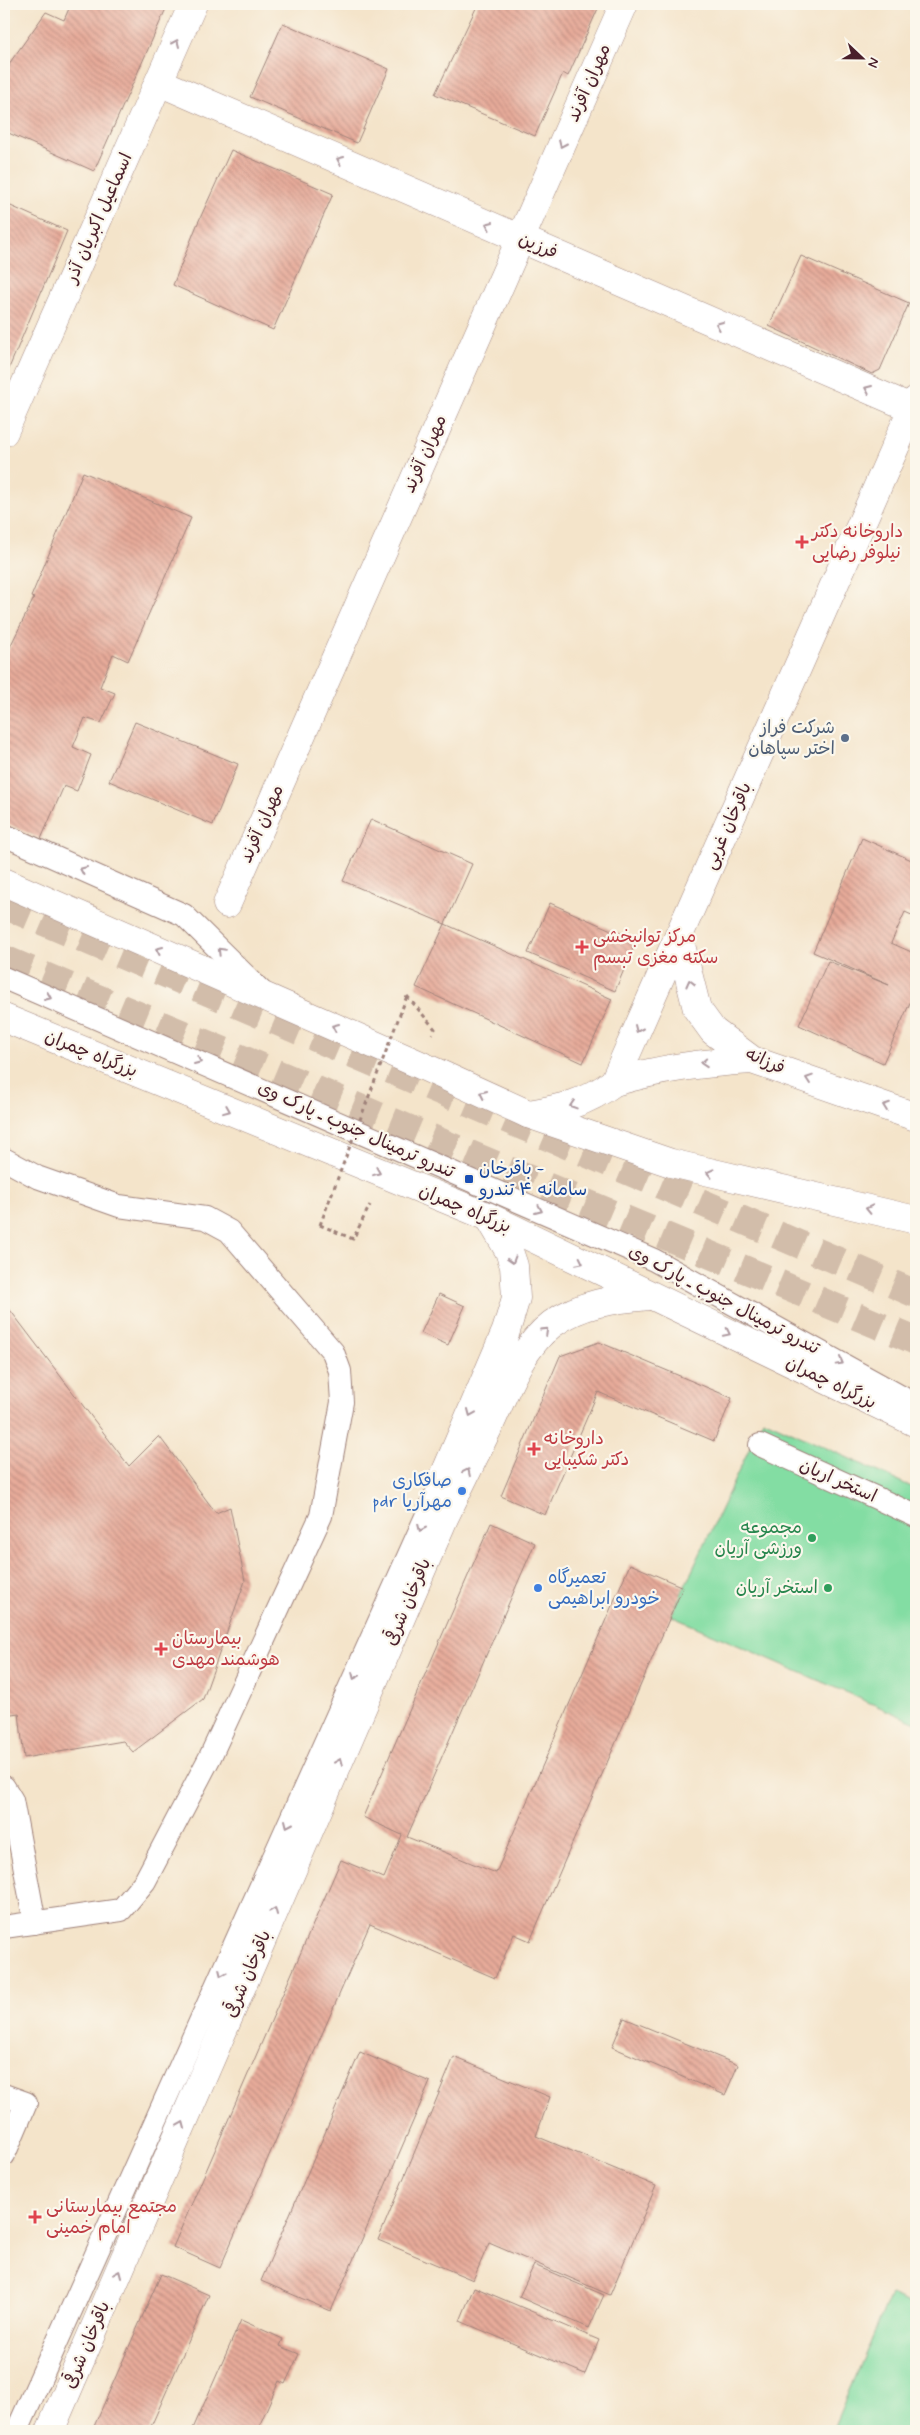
<svg xmlns="http://www.w3.org/2000/svg" width="920" height="2435" font-family="Mynerve,'Playpen Sans Arabic',sans-serif">
  <style>
    .pitch { fill: #83dda3; stroke: #667e67 }
    .building { fill: url(#building-back-hatch) }
    .lines { fill: none; stroke-linecap: round; stroke-linejoin: round }
    .trunk-tunnel { stroke: #d2bdaa; stroke-width: 28; stroke-dasharray: 28 14; stroke-linecap: butt }
    .service-casing { stroke: #9f827a; stroke-width: 24 }
    .minor-casing { stroke: #9f827a; stroke-width: 29 }
    .tertiary-casing { stroke: #9f827a; stroke-width: 29 }
    .secondary-casing { stroke: #9f827a; stroke-width: 29 }
    .trunk-casing { stroke: #9f827a; stroke-width: 29 }
    .path { stroke: #9f827a; stroke-width: 3; stroke-dasharray: 4 4; stroke-linecap: butt }
    .service { stroke: #fff; stroke-width: 22 }
    .minor { stroke: #fff; stroke-width: 28 }
    .tertiary { stroke: #fff; stroke-width: 28 }
    .secondary { stroke: #fff; stroke-width: 28 }
    .trunk { stroke: #fff; stroke-width: 28 }
    .path-bridge { stroke: #9f827a; stroke-width: 3; stroke-dasharray: 4 4; stroke-linecap: butt }
    .oneway { stroke: #ae9aa0 }
    .health-dot { fill: #e0444e; stroke: #fbf7ec; stroke-width: 2 }
    .service-dot { fill: #5c6f8a; stroke: #fbf7ec; stroke-width: 2 }
    .transit-dot { fill: #1a4fb4; stroke: #fbf7ec; stroke-width: 2 }
    .shop-dot { fill: #3f7fe0; stroke: #fbf7ec; stroke-width: 2 }
    .leisure-dot { fill: #2e9e5b; stroke: #fbf7ec; stroke-width: 2 }
    .labels { text-anchor: middle; dominant-baseline: central; stroke-width: 4.5; stroke-linejoin: round; paint-order: stroke }
    .street-label { font-size: 18px; fill: #4a1f2b; stroke: #fbf7ec }
    .health-label { font-size: 18px; fill: #be3a42; stroke: #fbf7ec; text-anchor: start }
    .service-label { font-size: 18px; fill: #4e5e75; stroke: #fbf7ec; text-anchor: end }
    .transit-label { font-size: 18px; fill: #164399; stroke: #fbf7ec; text-anchor: start }
    .shop-label { font-size: 18px; fill: #366cbe; stroke: #fbf7ec; text-anchor: end }
    .leisure-label { font-size: 18px; fill: #27864d; stroke: #fbf7ec; text-anchor: end }
  </style>
  <defs>
    <pattern id="building-back-hatch" width="6" height="6" patternUnits="userSpaceOnUse" patternTransform="scale(1.25)"><rect width="6" height="6" fill="#e7ab9a"/><path d="M-1 5l2 2M0 0l6 6M5-1l2 2" fill="none" stroke="#bd8b7e"/></pattern>
  </defs>
  <rect width="100%" height="100%" fill="#fbf7ec"/>
  <filter id="ink" filterUnits="userSpaceOnUse"><feTurbulence type="fractalNoise" baseFrequency=".02" numOctaves="2"/><feDisplacementMap in="SourceGraphic" scale="10" xChannelSelector="R" yChannelSelector="G"/><feConvolveMatrix kernelMatrix="1 2 1 2 8 2 1 2 1" color-interpolation-filters="sRGB"/></filter>
  <filter id="wash" filterUnits="userSpaceOnUse"><feTurbulence type="fractalNoise" baseFrequency=".0096" numOctaves="4" result="noise"/><feDisplacementMap in="SourceGraphic" scale="20" xChannelSelector="R" yChannelSelector="G"/><feGaussianBlur stdDeviation="1.12" result="paint"/><feColorMatrix in="noise" values="0 0 0 0 0 0 0 0 0 0 0 0 0 0 0 0 0 1.4 0 .05"/><feComposite in="paint" operator="in"/></filter>
  <g filter="url(#wash)">
    <rect width="100%" height="100%" fill="#f4e4ca"/>
    <path class="pitch" d="M763,1419l153,70v234l-245,-107z
      M890,2295l26,11v125h-83z"/>
    <g id="blocks">
      <path class="building" d="M71,4h97l-74,167 -90,-40v-53l7,-17 35,-49 18,8z
        M478,4h122l-32,72 -5,-3 -28,63 -100,-42z
        M283,23l106,46 -32,74 -107,-46z
        M231,150l102,44 -60,136 -100,-45 24,-60z
        M4,203l63,28 -63,149z
        M801,256l108,47 -29,67 -8,4 -103,-48z
        M83,472l108,46 -63,143 -15,-7 -13,33 15,6 -14,30 -16,-5 -12,29 18,8 -14,36 -13,-5 -23,53 -37,-17v-163l30,-61 -3,-1z
        M135,722l103,42 -25,61 -104,-44z
        M371,819l101,45 -27,60 -102,-43z
        M862,838l54,24v55l-11,-5 -14,31 25,11v41l-3,1 -30,67 -84,-38 29,-64 61,24 -76,-33z
        M550,903l86,38 -21,50 -87,-38z
        M445,924l167,75 -29,64 -167,-76z
        M439,1294l26,12 -17,39 -27,-12z
        M4,1302l125,164 30,-30 57,77 14,-6 15,74 -42,118 -70,53 -10,-11 -99,17 -5,-45 -15,2z
        M599,1342l133,56 -18,43 -116,-49 -53,123 -44,-19 59,-140z
        M491,1523l44,20 -128,294 89,36 134,-309 53,23 -153,354 -16,-7 -19,44 -125,-54 -150,344 -47,-21 168,-387 43,18 18,-43 -39,-18z
        M624,2018l114,47 -13,30 -113,-48z
        M360,2052l70,30 -99,229 -70,-30z
        M454,2057l96,40 -14,39 120,50 -46,109 -121,-52 -16,37 -95,-40z
        M534,2265l70,30 -15,33 -70,-31z
        M161,2274l48,21 -60,136h-57z
        M474,2287l125,53 -14,34 -125,-53z
        M241,2320l42,19 -3,7 19,8 -14,30 -6,-3 -22,50h-65z"/>
    </g>
  </g>
  <g filter="url(#ink)">
    <use href="#blocks" fill-opacity="0" stroke="#9f827a" stroke-width="1"/>
    <g class="lines">
      <path class="trunk-tunnel" d="M4,905l912,389
        M4,959l912,382"/>
      <defs>
        <path id="service" d="M4,835l180,80 78,77
          M4,978l650,282 262,145
          M4,1159l33,18 82,29 86,12 24,13 104,121 7,19 2,31 -21,114 -111,241 -65,124 -24,29 -117,17
          M760,1445l156,71
          M4,1787l8,13 23,123
          M4,2095l22,8 -22,52
          M17,2431l424,-948"/>
        <path id="minor" d="M159,82l757,328
          M4,432l189,-428
          M227,904l397,-900
          M679,937l18,72 16,22 39,29 164,57
          M614,1082c48,-14 88,-19 138,-22"/>
        <path id="tertiary" d="M443,1499l-2,-16 65,-152 10,-33 -2,-32 -5,-15 -20,-34
          M50,2431l395,-915c16,-32 31,-64 47,-96 15,-33 30,-73 60,-96 29,-21 62,-25 97,-28"/>
        <path id="secondary" d="M528,1114c34,-6 57,-10 86,-32l302,-682"/>
        <path id="trunk" d="M4,882l412,181 112,51 143,49 245,57
          M4,1018l485,199 427,206"/>
      </defs>
      <use href="#service" class="service-casing"/>
      <use href="#minor" class="minor-casing"/>
      <use href="#tertiary" class="tertiary-casing"/>
      <use href="#secondary" class="secondary-casing"/>
      <use href="#trunk" class="trunk-casing"/>
      <path class="path" d="M407,996l28,33 -3,5
        M320,1225l33,14 17,-34"/>
      <use href="#service" class="service"/>
      <use href="#minor" class="minor"/>
      <use href="#tertiary" class="tertiary"/>
      <use href="#secondary" class="secondary"/>
      <use href="#trunk" class="trunk"/>
      <path class="path-bridge" d="M320,1225l87,-229"/>
    </g>
    <defs><path id="oneway-chevron" d="M-2-3.5L2.5 0L-2 3.5" fill="none" stroke-width="1.6" stroke-linecap="round" stroke-linejoin="round" transform="scale(1.25)"/></defs>
    <g class="oneway">
      <use href="#oneway-chevron" transform="translate(176 43) rotate(-66)"/>
      <use href="#oneway-chevron" transform="translate(562 144) rotate(114)"/>
      <use href="#oneway-chevron" transform="translate(340 160) rotate(-156)"/>
      <use href="#oneway-chevron" transform="translate(489 225) rotate(-156)"/>
      <use href="#oneway-chevron" transform="translate(719 325) rotate(-157)"/>
      <use href="#oneway-chevron" transform="translate(868 389) rotate(-157)"/>
      <use href="#oneway-chevron" transform="translate(83 870) rotate(-156)"/>
      <use href="#oneway-chevron" transform="translate(159 950) rotate(-156)"/>
      <use href="#oneway-chevron" transform="translate(221 951) rotate(-135)"/>
      <use href="#oneway-chevron" transform="translate(690 983) rotate(-104)"/>
      <use href="#oneway-chevron" transform="translate(48 997) rotate(23)"/>
      <use href="#oneway-chevron" transform="translate(335 1027) rotate(-156)"/>
      <use href="#oneway-chevron" transform="translate(638 1029) rotate(114)"/>
      <use href="#oneway-chevron" transform="translate(198 1061) rotate(23)"/>
      <use href="#oneway-chevron" transform="translate(704 1063) rotate(176)"/>
      <use href="#oneway-chevron" transform="translate(809 1079) rotate(-161)"/>
      <use href="#oneway-chevron" transform="translate(483 1094) rotate(-155)"/>
      <use href="#oneway-chevron" transform="translate(573 1105) rotate(162)"/>
      <use href="#oneway-chevron" transform="translate(886 1106) rotate(-160)"/>
      <use href="#oneway-chevron" transform="translate(227 1110) rotate(22)"/>
      <use href="#oneway-chevron" transform="translate(377 1172) rotate(22)"/>
      <use href="#oneway-chevron" transform="translate(710 1173) rotate(-167)"/>
      <use href="#oneway-chevron" transform="translate(869 1209) rotate(-167)"/>
      <use href="#oneway-chevron" transform="translate(539 1210) rotate(24)"/>
      <use href="#oneway-chevron" transform="translate(512 1260) rotate(73)"/>
      <use href="#oneway-chevron" transform="translate(580 1262) rotate(26)"/>
      <use href="#oneway-chevron" transform="translate(545 1331) rotate(-44)"/>
      <use href="#oneway-chevron" transform="translate(727 1333) rotate(26)"/>
      <use href="#oneway-chevron" transform="translate(840 1362) rotate(29)"/>
      <use href="#oneway-chevron" transform="translate(471 1413) rotate(113)"/>
      <use href="#oneway-chevron" transform="translate(467 1472) rotate(-64)"/>
      <use href="#oneway-chevron" transform="translate(421 1528) rotate(114)"/>
      <use href="#oneway-chevron" transform="translate(355 1676) rotate(114)"/>
      <use href="#oneway-chevron" transform="translate(339 1762) rotate(-67)"/>
      <use href="#oneway-chevron" transform="translate(288 1824) rotate(114)"/>
      <use href="#oneway-chevron" transform="translate(274 1911) rotate(-67)"/>
      <use href="#oneway-chevron" transform="translate(222 1973) rotate(114)"/>
      <use href="#oneway-chevron" transform="translate(182 2125) rotate(-67)"/>
      <use href="#oneway-chevron" transform="translate(118 2274) rotate(-67)"/>
    </g>
  </g>
  <g class="health-dot">
    <path d="M799.5 534.5h5v5h5v5h-5v5h-5v-5h-5v-5h5z"/>
    <path d="M579.5 939.5h5v5h5v5h-5v5h-5v-5h-5v-5h5z"/>
    <path d="M531.5 1441.5h5v5h5v5h-5v5h-5v-5h-5v-5h5z"/>
    <path d="M158.5 1641.5h5v5h5v5h-5v5h-5v-5h-5v-5h5z"/>
    <path d="M32.5 2209.5h5v5h5v5h-5v5h-5v-5h-5v-5h5z"/>
  </g>
  <circle class="service-dot" cx="845" cy="738" r="5"/>
  <rect class="transit-dot" x="464" y="1174" width="10" height="10" rx="2.5"/>
  <g class="shop-dot">
    <circle cx="462" cy="1491" r="5"/>
    <circle cx="538" cy="1588" r="5"/>
  </g>
  <g class="leisure-dot">
    <circle cx="812" cy="1538" r="5"/>
    <circle cx="828" cy="1588" r="5"/>
  </g>
  <g class="labels">
    <g class="street-label">
      <text transform="translate(589 83) rotate(-66)">مهران آفرند</text>
      <text transform="translate(99 218) rotate(-66)">اسماعیل اکبریان آذر</text>
      <text transform="translate(538 246) rotate(23)">فرزین</text>
      <text transform="translate(425 454) rotate(-66)">مهران آفرند</text>
      <text transform="translate(262 824) rotate(-66)">مهران آفرند</text>
      <text transform="translate(728 826) rotate(-66)">باقرخان غربی</text>
      <text transform="translate(91 1054) rotate(22)">بزرگراه چمران</text>
      <text transform="translate(765 1061) rotate(24)">فرزانه</text>
      <text transform="translate(356 1130) rotate(24)">تندرو ترمینال جنوب ـ پارک وی</text>
      <text transform="translate(465 1209) rotate(23)">بزرگراه چمران</text>
      <text transform="translate(724 1300) rotate(28)">تندرو ترمینال جنوب ـ پارک وی</text>
      <text transform="translate(831 1383) rotate(26)">بزرگراه چمران</text>
      <text transform="translate(838 1481) rotate(24)">استخر اریان</text>
      <text transform="translate(408 1602) rotate(-67)">باقرخان شرقی</text>
      <text transform="translate(248 1974) rotate(-67)">باقرخان شرقی</text>
      <text transform="translate(87 2345) rotate(-67)">باقرخان شرقی</text>
    </g>
    <g class="health-label">
      <text x="812" y="532">داروخانه دکتر<tspan x="812" dy="21">نیلوفر رضایی</tspan></text>
      <text x="593" y="937">مرکز توانبخشی<tspan x="593" dy="21">سکته مغزی تبسم</tspan></text>
      <text x="544" y="1439">داروخانه<tspan x="544" dy="21">دکتر شکیبایی</tspan></text>
      <text x="172" y="1639">بیمارستان<tspan x="172" dy="21">هوشمند مهدی</tspan></text>
      <text x="46" y="2207">مجتمع بیمارستانی<tspan x="46" dy="21">امام خمینی</tspan></text>
    </g>
    <g class="service-label">
      <text x="835" y="728">شرکت فراز<tspan x="835" dy="21">اختر سپاهان</tspan></text>
    </g>
    <g class="transit-label">
      <text x="479" y="1169">باقرخان -<tspan x="479" dy="21">سامانه ۴ تندرو</tspan></text>
    </g>
    <g class="shop-label">
      <text x="452" y="1481">صافکاری<tspan x="452" dy="21">pdr مهرآریا</tspan></text>
      <text x="548" y="1578" text-anchor="start">تعمیرگاه<tspan x="548" dy="21">خودرو ابراهیمی</tspan></text>
    </g>
    <g class="leisure-label">
      <text x="802" y="1528">مجموعه<tspan x="802" dy="21">ورزشی آریان</tspan></text>
      <text x="818" y="1588">استخر آریان</text>
    </g>
  </g>
  <rect width="920" height="2435" fill="none" stroke="#fbf7ec" stroke-width="20"/>
  <g transform="translate(862 58) rotate(112)" stroke="#fbf7ec" stroke-width="4" paint-order="stroke">
  <path d="M0-4L9 19L0 12L-9 19Z" fill="#4a1f2b"/>
  <text y="-8" font-size="14" font-weight="bold" text-anchor="middle" fill="#4a1f2b">N</text>
  </g>
</svg>
